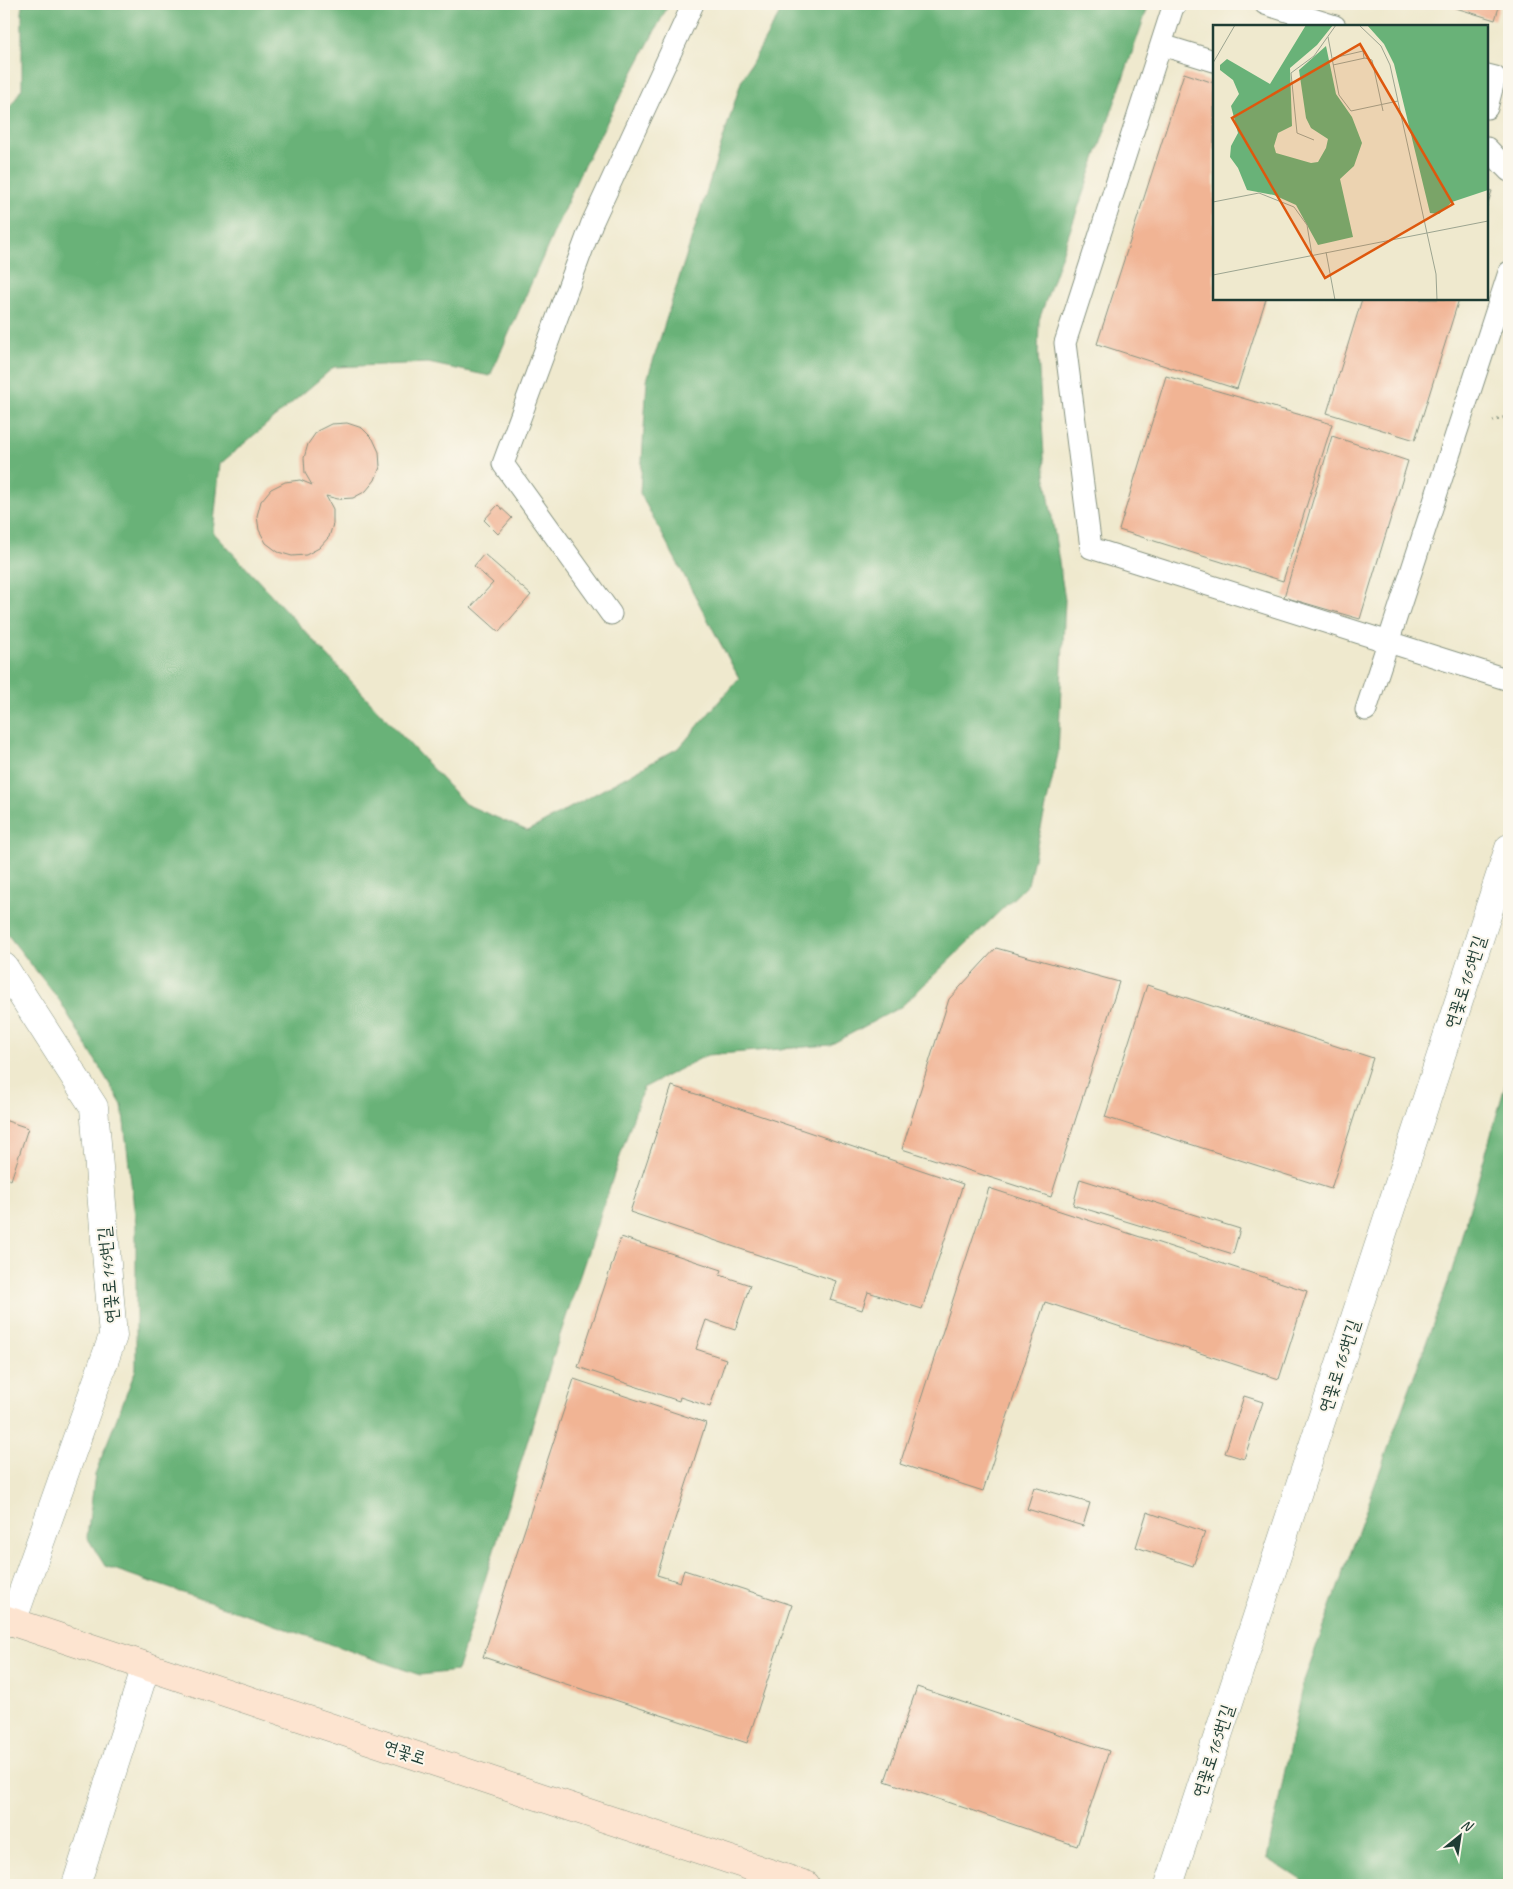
<svg xmlns="http://www.w3.org/2000/svg" width="1513" height="1889" font-family="Caveat,'Poor Story',sans-serif">
  <style>
    .forest { fill: #69b278; stroke: #447856 }
    .building { fill: #f1b494 }
    .lines { fill: none; stroke-linecap: round; stroke-linejoin: round }
    .lane-casing { stroke: #879381; stroke-width: 23 }
    .street-casing { stroke: #879381; stroke-width: 29 }
    .secondary-casing { stroke: #879381; stroke-width: 29 }
    .path { stroke: #879381; stroke-width: 3; stroke-dasharray: 1 4; stroke-linecap: butt }
    .lane { stroke: #fff; stroke-width: 21 }
    .street { stroke: #fff; stroke-width: 28 }
    .secondary { stroke: #fde4d0; stroke-width: 28 }
    .labels { text-anchor: middle; dominant-baseline: central; stroke-width: 4; stroke-linejoin: round; paint-order: stroke }
    .street-label { font-size: 18px; fill: #1f3d34; stroke: #fbf7ec }
    .inset-road { fill: none; stroke: #9ca490; stroke-width: 1 }
    .view { fill: #de580e; fill-opacity: 0.15; stroke: #de580e; stroke-width: 2.5 }
    .inset-edge { fill: none; stroke: #1f3d34; stroke-width: 2.5 }
  </style>
  <rect width="100%" height="100%" fill="#fbf7ec"/>
  <filter id="ink" filterUnits="userSpaceOnUse"><feTurbulence type="fractalNoise" baseFrequency=".02" numOctaves="2"/><feDisplacementMap in="SourceGraphic" scale="10" xChannelSelector="R" yChannelSelector="G"/><feConvolveMatrix kernelMatrix="1 2 1 2 8 2 1 2 1" color-interpolation-filters="sRGB"/></filter>
  <filter id="wash" filterUnits="userSpaceOnUse"><feTurbulence type="fractalNoise" baseFrequency=".0096" numOctaves="4" result="noise"/><feDisplacementMap in="SourceGraphic" scale="20" xChannelSelector="R" yChannelSelector="G"/><feGaussianBlur stdDeviation="1.12" result="paint"/><feColorMatrix in="noise" values="0 0 0 0 0 0 0 0 0 0 0 0 0 0 0 0 0 1.4 0 .05"/><feComposite in="paint" operator="in"/></filter>
  <g filter="url(#wash)">
    <rect width="100%" height="100%" fill="#efe9ce"/>
    <path class="forest" d="M22,4h647l-88,167 -91,205 -62,-13 -94,4 -114,97 -7,68 252,272 63,27 152,-84 59,-69 -99,-185 7,-113 94,-298 44,-78h364l-110,316 -1,34 7,119 20,127 -7,154 -30,130 -126,122 -72,39 -123,10 -64,33 -84,250 -102,333 -37,4 -315,-109 -18,-29 8,-63 41,-105v-144l-14,-120 -62,-104 -56,-71v-812l18,-30z
      M1509,1072v807l-9,6h-191l-42,-27 35,-171 149,-413z"/>
    <g id="blocks">
      <path class="building" d="M1443,4h57l-5,16z
        M1184,73l30,10v216h52l-29,90 -140,-45z
        M1487,190l5,1 -5,15z
        M1362,299h97l-44,141 -88,-27z
        M1166,376l166,48 -49,157 -164,-51z
        M347,423l15,5 11,11 6,13 1,15 -5,13 -9,11 -13,7 -15,1 -12,-3 7,13v15l-4,13 -10,11 -13,7 -14,1 -14,-4 -12,-9 -7,-13 -2,-14 4,-15 10,-12 14,-7 15,-2 12,5 -7,-12 -1,-15 4,-14 9,-13 14,-7z
        M1332,436l76,25 -48,158 -76,-22z
        M498,505l14,13 -14,16 -14,-14z
        M484,554l47,41 -32,37 -28,-25 22,-24 -19,-17z
        M996,948l123,34 -68,215 -149,-48 47,-150z
        M1147,985l226,73 -42,131 -226,-72z
        M672,1086l291,98 -41,125 -54,-17 -6,18 -32,-10 6,-19 -206,-69z
        M4,1120l24,8 -17,52 -7,-3z
        M1080,1179l160,50 -7,25 -160,-49z
        M989,1188l318,103 -28,88 -234,-77 -62,189 -83,-27z
        M621,1237l101,33 -2,5 30,10 -15,45 -29,-10 -10,29 30,10 -16,48 -30,-10 -1,4 -101,-34z
        M574,1379l132,44 -49,152 23,7 4,-12 108,35 -45,138 -264,-86z
        M1244,1396l19,6 -19,57 -19,-6z
        M1034,1487l56,16 -7,23 -56,-17z
        M1147,1512l58,20 -12,34 -57,-19z
        M917,1687l192,64 -32,95 -192,-65z"/>
    </g>
  </g>
  <g filter="url(#ink)">
    <use href="#blocks" fill-opacity="0" stroke="#879381" stroke-width="1"/>
    <g class="lines">
      <defs>
        <path id="lane" d="M1176,4l-3,3 -108,336 26,205 418,132
          M1265,4l70,22
          M1162,45l52,16
          M1487,75l8,2 -8,31
          M1487,148l22,23
          M611,614l-108,-150 89,-241 101,-219
          M1366,710l143,-438"/>
        <path id="street" d="M4,967l90,140 19,229 -101,286
          M76,1885l70,-219
          M1169,1885l340,-1037"/>
        <path id="secondary" d="M4,1619l802,266"/>
      </defs>
      <use href="#lane" class="lane-casing"/>
      <use href="#street" class="street-casing"/>
      <use href="#secondary" class="secondary-casing"/>
      <path class="path" d="M1493,421l16,-5"/>
      <use href="#lane" class="lane"/>
      <use href="#street" class="street"/>
      <use href="#secondary" class="secondary"/>
    </g>
  </g>
  <g class="labels">
    <g class="street-label">
      <text transform="translate(1465 982) rotate(-72)">연꽃로165번길</text>
      <text transform="translate(108 1275) rotate(-95)">연꽃로145번길</text>
      <text transform="translate(1339 1366) rotate(-72)">연꽃로165번길</text>
      <text transform="translate(1213 1751) rotate(-72)">연꽃로165번길</text>
      <text transform="translate(405 1752) rotate(18)">연꽃로</text>
    </g>
  </g>
  <g transform="translate(1213 25)">
    <rect width="275" height="275" fill="#efe9ce"/>
    <path d="M93,0h27l-16,20 -27,23 2,58 -14,7 -4,13 2,7 35,10 7,-1 8,-14 2,-9 -17,-11 -5,-10 -7,-48 27,-24 10,48 16,23 10,26 -8,23 -14,13 13,58 -35,8 -22,-40 -22,-10 -27,-5 -9,-22 -8,-11 1,-11 7,-13 -7,-27 8,-12 -6,-14 -13,-10v-5l7,-6 43,25zM154,0h121v165l-36,12 -13,12 -9,-1 -36,-149 -10,-20z" fill="#69b278"/>
    <path class="inset-road" d="M146,0l22,21 9,19 46,209 1,26M115,12l11,58 12,16 47,-10M120,33l30,-7 1,7M0,38l22,-38M120,40l32,-7 7,2 11,51M101,115l-17,-7 -6,-60 23,-17 22,-31M0,177l46,-9 35,14 13,18 5,30M113,227l9,48M0,250l275,-54"/>
    <path class="view" d="M147,19l93,160 -128,74 -93,-160z"/>
    <rect width="275" height="275" class="inset-edge"/>
  </g>
  <rect width="1513" height="1889" fill="none" stroke="#fbf7ec" stroke-width="20"/>
  <g transform="translate(1460 1836) rotate(30)" stroke="#fbf7ec" stroke-width="4" paint-order="stroke">
  <path d="M0-4L9 19L0 12L-9 19Z" fill="#1f3d34"/>
  <text y="-8" font-size="14" font-weight="bold" text-anchor="middle" fill="#1f3d34">N</text>
  </g>
</svg>
